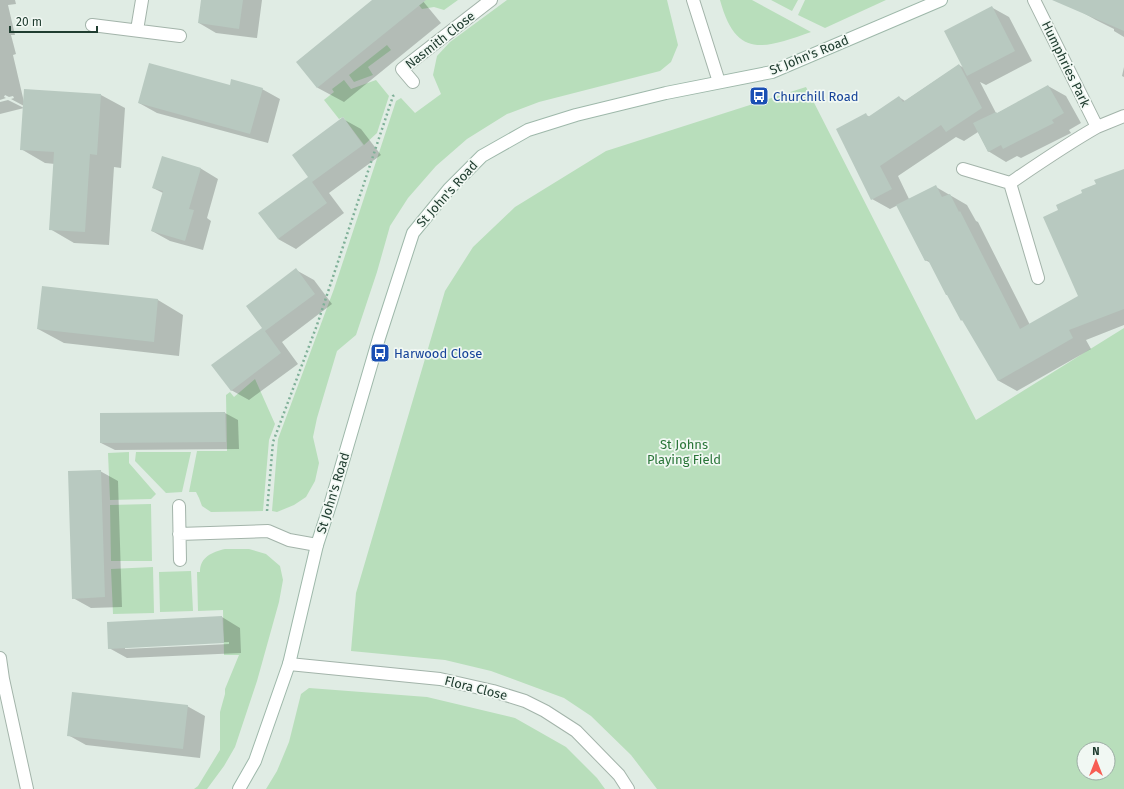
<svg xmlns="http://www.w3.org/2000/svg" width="1124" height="789" font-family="'Fira Sans',sans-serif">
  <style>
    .green { fill: #b8debb; fill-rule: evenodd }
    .shadow { fill: #0003; fill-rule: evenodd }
    .building { fill: #b8c9c0 }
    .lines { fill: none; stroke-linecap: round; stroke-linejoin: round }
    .lane-casing { stroke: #a3b4aa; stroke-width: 14 }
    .street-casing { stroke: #a3b4aa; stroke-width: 14 }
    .secondary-casing { stroke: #9eb8aa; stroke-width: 14 }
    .path { stroke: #7fb098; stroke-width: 2.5; stroke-dasharray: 2 3; stroke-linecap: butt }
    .lane { stroke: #fff; stroke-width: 12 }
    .street { stroke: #fff; stroke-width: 12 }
    .secondary { stroke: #fff; stroke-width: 12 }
    .labels { text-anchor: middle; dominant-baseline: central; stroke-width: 3.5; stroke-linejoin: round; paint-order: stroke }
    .street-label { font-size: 13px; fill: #203d30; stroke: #f1f8f3 }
    .transit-label { font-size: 13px; fill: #164399; stroke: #f1f8f3; text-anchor: start }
    .park-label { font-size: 13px; fill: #297538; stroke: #f1f8f3 }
  </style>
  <rect width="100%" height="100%" fill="#e0ece4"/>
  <path class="green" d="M415,0h43l-14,10 -10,-3 -12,2z
    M507,0h160l11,45 -7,17 -11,9 -121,31 -32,12 -40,25 -31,27 -28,32 -18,28 -13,46 -21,63 -19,16 -20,67 -4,19 6,26 -4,18 -9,16 -12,8 -17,7 -5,-1 6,-72 56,-150 62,-188 5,-3 14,15 26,-19 -8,-19 4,-19 13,-14z
    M720,0h32l59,32c-48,17 -75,27 -91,-32z
    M771,0h27l-6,11z
    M805,0h81l-61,28 -27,-13z
    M387,45l4,5 -23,17 5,8 -19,7 -5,-7z
    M344,80l7,9 25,-9 13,16 -12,37 -13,12 -21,-28 -4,2 -15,-19 10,-8 -2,-3z
    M806,87l170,333 148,-92v461h-467l-26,-34 -40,-39 -27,-18 -73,-27 -46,-11 -94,-9 5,-58 89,-302 28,-44 42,-40 91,-56zM1084,749h24v24h-24z
    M255,379l20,45 -6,16 -6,71 -52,1 -9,-6 -3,-8 -3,-6h-7l8,-41h30l-1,-56 4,-3 4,5z
    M129,452v11l27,31 -5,5 -41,1 -2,-47z
    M136,452h55l-9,40 -16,1 -31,-32z
    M151,504l1,57h-41l-1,-56z
    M225,549h24l17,5 14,12 3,14 -4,22 -22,79 -22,66 -11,19 -17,23h-13l4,-3 22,-36v-38l5,-18v-5l14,-34h-15l-1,-45 -25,1 -1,-39h3c0,-15 12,-20 25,-23z
    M153,567l1,46 -41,1 -2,-45z
    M191,571l2,40 -33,1 -1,-40z
    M309,688l118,9 88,21 51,29 31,31 8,11h-339l11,-18 12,-29 12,-48z"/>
  <path class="shadow" d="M0,0h15l1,4 -8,1 7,30h-4l5,19 -3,1 11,47 77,-7 24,13 -4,60 -7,-1 -5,78 -35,-2 -24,-14 5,-65 -10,-1 -24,-14 3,-43 -13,-7 3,-1 -1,-2 -4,1 -4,-2 -1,2 2,1 -6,2z
    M202,0h60l-5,38 -41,-5 -17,-10z
    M374,0h48l19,23 -97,79 -26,-14 -21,-26z
    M1083,0h41v37l-10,-6v-2l-18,-9 -18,-10z
    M991,7l18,10 23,44 -46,24 -6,-3 16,31h2l50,-27 18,10 15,27 -12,7 2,3 -50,25 -4,-2 -11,6 -18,-11 -10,-19 -14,9 -8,-4 -58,39 11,23 27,-12 31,18 9,16 2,1 52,103 50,-29 -20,-85 37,-26 27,-15v155l-38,15 5,9 -74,42 -18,-10 -35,-60 -2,-1 -31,-57 -6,-3 -27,-55 -8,4 -18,-10 -6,-84 4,2 29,-20 6,4 54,-36 5,3z
    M1124,67v10l-2,-1z
    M230,86l32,3 18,10 -12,44 -111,-30 -18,-10z
    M8,100l16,8 -24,6v-12z
    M343,119l18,10 20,26 -52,38 15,20 -48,36 -18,-10 31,-62z
    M200,168l18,11 -11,39 4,3 -8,29 -33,-9 -18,-10 11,-38 -10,-5z
    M296,270l18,10 18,24 -50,38 16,22 -49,36 -18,-10 32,-62z
    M158,300l25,15 -4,41 -115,-13 -26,-14z
    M225,413l13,7 1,29 -124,1 -14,-7v-29z
    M100,471l18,10 4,126 -31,1 -18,-10z
    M222,617l18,11 1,25 -114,5 -18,-10zM229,642v2l-104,5v-2z
    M187,706l18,10 -5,42 -114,-13 -18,-10z"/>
  <path class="building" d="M201,0h42l-4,29 -41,-6z
    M372,0h54l-109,88 -21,-26z
    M1052,0h72v31z
    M992,6l23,45 -48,25 -23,-45z
    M149,63l81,22 1,-6 32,9 -13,46 -112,-31z
    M959,64l23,44 -36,24 -5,-7 -61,41 12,23 -21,11 -35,-71 30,-16 2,4 31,-21 4,6z
    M1048,85l16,28 -12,7 2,3 -51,26 -2,-4 -13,7 -15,-29 23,-11 1,1z
    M24,89l77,5 -4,61 -7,-1 -5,78 -36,-2 5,-78 -34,-2z
    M343,117l20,28 -51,37 15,21 -49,36 -20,-26 50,-36 -16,-22z
    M162,156l39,12 -12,41 5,1 -9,31 -34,-10 12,-40 -11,-3z
    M1124,169v140l-55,21 4,8 -75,43 -36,-61 -1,1 -14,-26h-1l-18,-35 -3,1 -29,-56 40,-20 6,12 8,-3 9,18 1,-1 60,118 58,-33 -35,-79 15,-7 -2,-5 26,-12 -1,-3 15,-6 -2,-4z
    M296,268l19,26 -50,37 16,22 -50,38 -20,-26 51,-37 -16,-22z
    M42,286l116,13 -4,43 -117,-13z
    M225,412l1,30 -126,1v-30z
    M101,470l4,127 -33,2 -4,-128z
    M222,616l2,27 -116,6 -1,-27z
    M72,692l116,13 -5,44 -116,-13z"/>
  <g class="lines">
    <defs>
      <path id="lane" d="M0,658l3,21 24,110"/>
      <path id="street" d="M693,0l26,82
        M1034,0l63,127c-30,17 -59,37 -87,56l28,95
        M92,25l88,11
        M137,30l5,-30
        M413,82l-11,-13 89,-69
        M1097,127l27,-11
        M963,169l47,14
        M179,506l1,54
        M179,534l89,-3 21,9 28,5
        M289,664l151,15 53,12 32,10 20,10 31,20 43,44 9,14"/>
      <path id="secondary" d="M239,789l16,-28 34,-97 28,-119 14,-43 48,-164 34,-105 36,-44 33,-33 46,-26 48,-15 90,-22 106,-21 169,-72"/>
    </defs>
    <use href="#lane" class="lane-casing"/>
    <use href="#street" class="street-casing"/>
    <use href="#secondary" class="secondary-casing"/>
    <path class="path" d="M267,511l6,-69 44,-117 76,-229 3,-2"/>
    <use href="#lane" class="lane"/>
    <use href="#street" class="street"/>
    <use href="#secondary" class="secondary"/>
  </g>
  <defs>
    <symbol id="bus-square" viewBox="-11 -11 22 22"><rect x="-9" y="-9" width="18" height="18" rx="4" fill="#1a4fb4" stroke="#f1f8f3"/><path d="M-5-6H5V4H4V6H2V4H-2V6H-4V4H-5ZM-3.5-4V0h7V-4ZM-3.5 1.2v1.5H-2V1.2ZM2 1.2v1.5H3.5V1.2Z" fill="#fff"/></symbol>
  </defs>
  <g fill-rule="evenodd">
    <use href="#bus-square" x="748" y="85" width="22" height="22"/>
    <use href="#bus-square" x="369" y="342" width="22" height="22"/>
  </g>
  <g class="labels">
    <g class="street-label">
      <text transform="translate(440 40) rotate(-38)">Nasmith Close</text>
      <text transform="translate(809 55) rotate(-22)">St John's Road</text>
      <text transform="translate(1066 64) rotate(64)">Humphries Park</text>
      <text transform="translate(447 194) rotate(-48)">St John's Road</text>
      <text transform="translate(333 493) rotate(-73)">St John's Road</text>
      <text transform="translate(476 688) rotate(14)">Flora Close</text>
    </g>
    <g class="transit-label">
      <text x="773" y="96">Churchill Road</text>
      <text x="394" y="353">Harwood Close</text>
    </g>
    <g class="park-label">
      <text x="684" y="444">St Johns<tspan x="684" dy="15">Playing Field</tspan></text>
    </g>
  </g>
  <g transform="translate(1096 761)"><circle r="19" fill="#f1f8f3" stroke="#9dada5"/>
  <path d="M0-3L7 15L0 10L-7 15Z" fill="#f75d53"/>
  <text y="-6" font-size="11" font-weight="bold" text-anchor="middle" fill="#203d30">N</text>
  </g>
  <path d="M10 26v6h87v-6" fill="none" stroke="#203d30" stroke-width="2"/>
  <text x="16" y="26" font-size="12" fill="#203d30" stroke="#f1f8f3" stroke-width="3" paint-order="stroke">20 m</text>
</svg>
